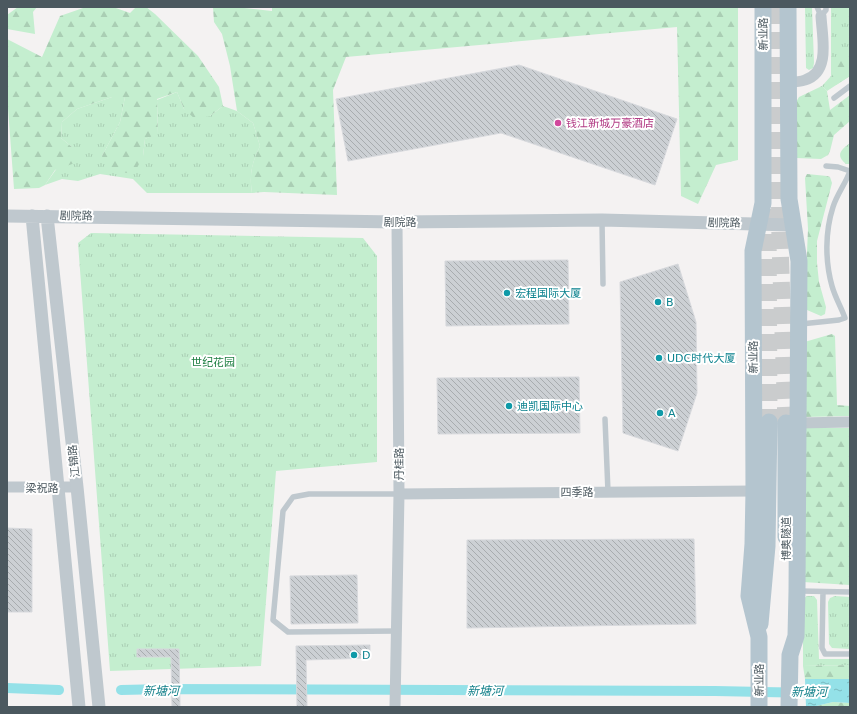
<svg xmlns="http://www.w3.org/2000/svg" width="857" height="714" font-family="'DejaVu Sans','Noto Sans SC',sans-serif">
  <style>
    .grass { fill: url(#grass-tufts) }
    .forest { fill: url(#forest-firs) }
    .water { fill: url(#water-ripples) }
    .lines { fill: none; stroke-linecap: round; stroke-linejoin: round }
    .canal { stroke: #94e1e8; stroke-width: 10 }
    .building { fill: url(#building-back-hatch); stroke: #d7d9dd }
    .primary-tunnel { stroke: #cacccd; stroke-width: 17; stroke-dasharray: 17 8; stroke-linecap: butt }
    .service { stroke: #bfc8ce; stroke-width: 5.5 }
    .minor { stroke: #bfc8ce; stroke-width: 11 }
    .tertiary { stroke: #bfc8ce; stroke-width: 13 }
    .primary { stroke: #b4c5cf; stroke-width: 17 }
    .hotel-dot { fill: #d1479c; stroke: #fff; stroke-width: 1.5 }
    .culture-dot { fill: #0f9aa8; stroke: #fff; stroke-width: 1.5 }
    .labels { text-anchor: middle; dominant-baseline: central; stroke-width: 4; stroke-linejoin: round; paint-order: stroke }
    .street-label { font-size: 11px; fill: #4b585f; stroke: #fff }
    .hotel-label { font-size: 11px; fill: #b23c85; stroke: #fff; text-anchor: start }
    .culture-label { font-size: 11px; fill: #0d838f; stroke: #fff; text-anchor: start }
    .park-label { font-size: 11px; fill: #1d7e41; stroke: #fff }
    .water-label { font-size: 12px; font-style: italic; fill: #13808a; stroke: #fff }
  </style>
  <defs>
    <pattern id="grass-tufts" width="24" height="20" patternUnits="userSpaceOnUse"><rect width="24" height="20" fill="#c4eecf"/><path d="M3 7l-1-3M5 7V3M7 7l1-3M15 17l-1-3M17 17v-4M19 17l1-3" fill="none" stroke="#aaceb4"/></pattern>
    <pattern id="forest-firs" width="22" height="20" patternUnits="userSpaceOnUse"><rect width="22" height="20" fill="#c4eecf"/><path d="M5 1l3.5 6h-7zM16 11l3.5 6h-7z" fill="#aaceb4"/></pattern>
    <pattern id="water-ripples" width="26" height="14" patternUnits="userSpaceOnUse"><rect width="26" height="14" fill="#94e1e8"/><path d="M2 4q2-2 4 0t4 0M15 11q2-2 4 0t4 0" fill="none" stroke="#7bb9bf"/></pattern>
    <pattern id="building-back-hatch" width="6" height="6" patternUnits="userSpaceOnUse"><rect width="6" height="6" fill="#ccd0d4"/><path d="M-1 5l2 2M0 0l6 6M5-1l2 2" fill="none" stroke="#a8acaf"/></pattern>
  </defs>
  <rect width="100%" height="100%" fill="#f4f2f2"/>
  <path class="grass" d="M805,7h7l2,56 -1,5 -4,2 -3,-2z
    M831,7h19v69l-23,15 -5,-5 9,-10z
    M177,92l7,17 26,7 13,-10 14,5 16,12 7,23c-8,17 -11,28 -8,47h-105l-14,-14 -33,-5 -22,7 -16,-2 -17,6 27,-38 -11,-9 1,-16 15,-13 35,-12h13l-5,25 -18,34h41l2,-17 13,-6 -1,-33z
    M850,143v21h-4c-11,-9 -5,-14 4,-21z
    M91,233l272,5 14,18v206l-101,9 -15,195 -151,5 -32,-428z
    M807,596h7l3,4 2,59h31v6l-47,1v-67z
    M835,596l15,1v52l-18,-1 -3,-4 -1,-42 2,-4z"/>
  <path class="forest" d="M18,7h19l-4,5 2,22 -28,-5v-14z
    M86,7h27l17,6 6,-6h10l9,7 43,42 21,31 4,19 -13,10 -15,3 -11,-10 -7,-17 -20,7 1,35 -13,5 -2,17 -9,18 -27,-4 -5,-14 18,-34 5,-25h-13l-35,12 -15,13 -1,16 11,9 3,16 -20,7 -10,15 -6,3 -25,1 -7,-94v-56l35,18 18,-41z
    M213,7h22l37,4v-4h466v153l-22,5 -18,39 -17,-8 -4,-169 -331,30 -13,33 4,105 -73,-3 -12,1c-3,-20 0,-30 8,-47l-7,-23 -16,-12 -7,-45 -8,-32 -8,-12z
    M837,7h13v13l-8,-5z
    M850,50v26l-14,9 -4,-3v-20l10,-8z
    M822,86l5,5 3,19 20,-15v26l-16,14 -4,16 -2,4 -7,4 -25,-1v-56l3,-5z
    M807,174l20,2 3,1 2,6 -15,58v22l2,19 7,25 -1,7 -4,2 -14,-6 -2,-10 3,-71 -3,-51z
    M832,334l3,2 2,69 13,1v10l-47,1 -2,-74z
    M804,428h46v157l-47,-3z
    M850,665v14h-45l-2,-13z
    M833,702l17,1v4h-38z"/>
  <path class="water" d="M805,679h45v24l-17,-1 -21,5h-6z"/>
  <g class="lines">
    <path class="canal" d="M7,688l52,2
      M121,690l44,-1 550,2 104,2"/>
  </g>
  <path class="building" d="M519,65l158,54 -22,66 -154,-52 -153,28 -12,-62z
    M568,260l1,64 -123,2 -1,-65z
    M678,264l18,58 1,71 -19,58 -55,-18 -3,-151z
    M579,377l1,56 -142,1 -1,-56z
    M7,528l25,1v83h-25z
    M694,539l2,85 -229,4v-88z
    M357,575l1,48 -67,1 -1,-48z
    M370,645v13l-64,2 1,47h-10l-1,-61z
    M137,649h42l1,58h-8l-1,-50h-34z"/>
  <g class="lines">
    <path class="primary-tunnel" d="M777,7l3,236 6,180
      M768,209l1,213"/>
    <path class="service" d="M817,7l4,9 5,-6v-3
      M834,98l16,-12
      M602,221l1,63
      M801,324l38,-4 6,-2c-4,-11 -10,-21 -13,-32 -7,-25 -7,-54 1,-79 4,-13 13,-24 17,-36l-12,-4 -12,-1
      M605,419l3,73
      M800,591l50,1
      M823,592l-1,56 3,6h25
      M397,631l-109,1 -15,-12 10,-109 10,-14 16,-3h90"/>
    <path class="minor" d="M789,82c5,0 11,0 16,-2 26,-8 17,-43 16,-64
      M798,423l52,-1
      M7,487h70
      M399,494l355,-3
      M395,707l4,-213 -2,-272"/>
    <path class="tertiary" d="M7,216l390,6 205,-2 191,5
      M32,216l47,491
      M47,216l30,271 22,220"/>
    <path class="primary" d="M788,7l1,192 10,62 -2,330 -1,45 -6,19 -1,52
      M786,423v114
      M760,624l7,-78 2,-124
      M759,707v-70l-10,-41 4,-52 1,-53 -1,-240 10,-48v-196"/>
  </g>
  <circle class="hotel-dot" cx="558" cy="123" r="4"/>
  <g class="culture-dot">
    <circle cx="507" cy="293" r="4"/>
    <circle cx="658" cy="302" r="4"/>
    <circle cx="659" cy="358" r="4"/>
    <circle cx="509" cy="406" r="4"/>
    <circle cx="660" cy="413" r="4"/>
    <circle cx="354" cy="655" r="4"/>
  </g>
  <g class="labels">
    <g class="street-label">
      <text transform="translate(763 34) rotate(-90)">新业路</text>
      <text transform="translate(76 216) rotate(1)">剧院路</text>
      <text x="400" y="222">剧院路</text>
      <text transform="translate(724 223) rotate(1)">剧院路</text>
      <text transform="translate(753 357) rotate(-90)">新业路</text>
      <text transform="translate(74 461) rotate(-96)">江锦路</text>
      <text transform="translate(399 464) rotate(-90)">丹桂路</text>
      <text x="42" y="488">梁祝路</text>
      <text x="577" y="492">四季路</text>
      <text transform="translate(786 539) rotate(-90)">博奥隧道</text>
      <text transform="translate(759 680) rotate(-90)">新业路</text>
    </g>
    <g class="hotel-label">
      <text x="566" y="123">钱江新城万豪酒店</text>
    </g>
    <g class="culture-label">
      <text x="515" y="293">宏程国际大厦</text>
      <text x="666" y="302">B</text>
      <text x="667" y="358">UDC时代大厦</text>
      <text x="517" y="406">迪凯国际中心</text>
      <text x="668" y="413">A</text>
      <text x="362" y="655">D</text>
    </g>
    <g class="park-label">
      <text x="213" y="362">世纪花园</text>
    </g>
    <g class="water-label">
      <text x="161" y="691">新塘河</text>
      <text x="485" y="691">新塘河</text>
      <text x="809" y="692">新塘河</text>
    </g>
  </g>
  <rect width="857" height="714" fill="none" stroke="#4b585f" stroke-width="16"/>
</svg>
